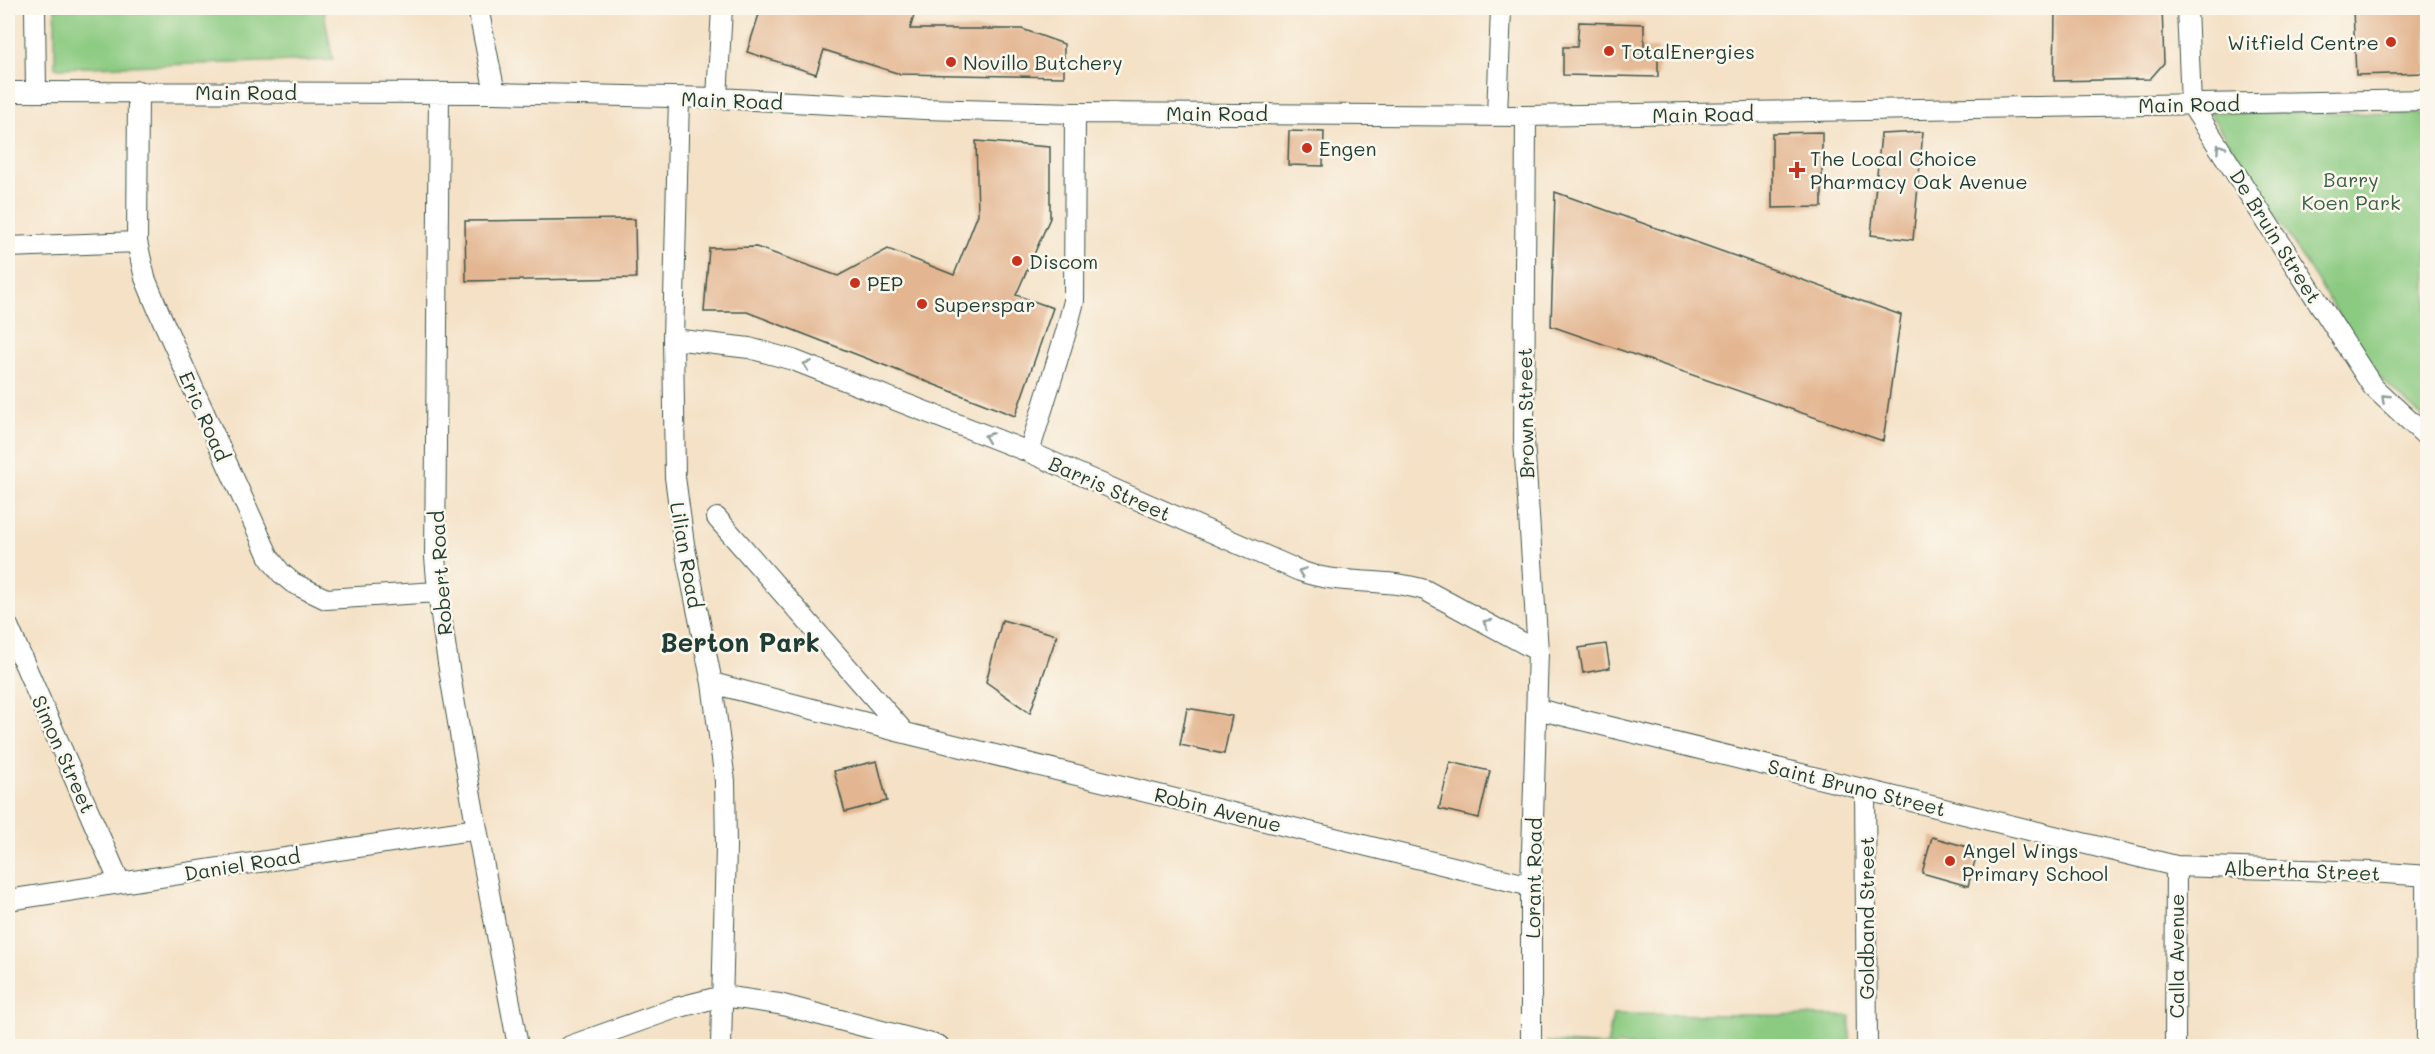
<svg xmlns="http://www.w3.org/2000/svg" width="2435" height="1054" font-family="Mali,sans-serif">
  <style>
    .green { fill: #8bca81; stroke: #55845a; stroke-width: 1.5 }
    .building { fill: #e3b691 }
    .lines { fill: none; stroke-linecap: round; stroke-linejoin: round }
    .minor-casing { stroke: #3f564a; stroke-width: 22 }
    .minor { stroke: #fff; stroke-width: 20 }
    .oneway { stroke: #8f9e9a }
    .poi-dot { fill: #c8321e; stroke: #fbf7ec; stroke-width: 2 }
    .labels { text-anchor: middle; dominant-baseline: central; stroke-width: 5; stroke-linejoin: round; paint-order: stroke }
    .poi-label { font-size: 20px; fill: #1f3d34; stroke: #fbf7ec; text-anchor: start }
    .street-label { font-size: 20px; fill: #1f3d34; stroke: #fbf7ec }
    .park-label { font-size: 20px; fill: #3a6047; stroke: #fbf7ec }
    .district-label { font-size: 26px; font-weight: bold; fill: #1f3d34; stroke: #fbf7ec }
  </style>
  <rect width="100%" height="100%" fill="#fbf7ec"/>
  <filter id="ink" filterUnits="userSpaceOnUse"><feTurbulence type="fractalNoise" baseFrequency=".0167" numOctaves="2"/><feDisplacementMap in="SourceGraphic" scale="12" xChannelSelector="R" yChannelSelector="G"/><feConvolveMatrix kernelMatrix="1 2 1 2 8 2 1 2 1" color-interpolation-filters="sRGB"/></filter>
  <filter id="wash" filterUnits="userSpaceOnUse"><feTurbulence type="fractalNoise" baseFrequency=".008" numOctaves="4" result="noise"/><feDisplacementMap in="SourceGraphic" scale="24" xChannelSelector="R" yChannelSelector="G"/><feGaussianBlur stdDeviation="1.35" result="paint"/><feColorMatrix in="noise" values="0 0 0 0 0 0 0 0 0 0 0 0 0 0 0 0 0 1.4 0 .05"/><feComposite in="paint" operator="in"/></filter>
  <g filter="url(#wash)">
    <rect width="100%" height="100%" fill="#f4e1c6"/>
    <path class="green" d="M55,8h268l10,52 -278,8z
      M2209,112l218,2v307l-50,-46z
      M1613,1014l237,2v30h-303v-4l60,4z"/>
    <g id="blocks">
      <path class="building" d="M761,8h155l-6,21h112l42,15v33l-164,-3 -76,-24 -8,24 -69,-22z
        M2055,8h107l2,55 -14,16 -96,2z
        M2427,8v65l-71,2 -3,-65z
        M1579,22l65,2v24h14v29l-95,-2v-28h14z
        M1289,131l35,1 -1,34 -35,-1z
        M1822,132v75l-50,1v-75z
        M1923,132l-10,108 -42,-5 10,-101z
        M976,141l74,6v71l-34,77 37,13 -38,108 -268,-104h-43l5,-64 47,-1 82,29 50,-27 66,26 24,-61z
        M1555,192l346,123 -18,126 -332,-115z
        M635,219l1,59 -170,3 -1,-60z
        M1002,620l55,15 -27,78 -44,-31z
        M1606,644l4,24 -27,5 -4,-25z
        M1187,708l45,8 -8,38 -44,-9z
        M877,761l10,40 -42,11 -11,-41z
        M1450,762l40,9 -11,47 -40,-9z
        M1932,837l46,13 -10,36 -46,-13z"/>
    </g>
  </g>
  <g filter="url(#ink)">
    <use href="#blocks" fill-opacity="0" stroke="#3f564a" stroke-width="1.5"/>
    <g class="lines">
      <defs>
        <path id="minor" d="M35,8l1,84
          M478,8l17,85
          M2187,8l4,96 182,283 55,51
          M138,91l-1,151 8,36 14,34 110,245 12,16 12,10 33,16 111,-7
          M8,92l487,1 222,5 207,11 151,4 451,3 902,-16
          M439,93l-4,464c5,66 17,130 28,194 17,99 37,197 55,295
          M679,98l-6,241 2,138 9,67 28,139 13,98 1,66 -5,199
          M717,98l5,-90
          M1497,116l4,-108
          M1526,116l-2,325 14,210 -7,235v160
          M8,247l129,-5
          M673,339l76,9 44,12 236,92 271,119c40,15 84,6 125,19l113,61
          M1029,452l37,-120 8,-31 1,-188
          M717,518l188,215
          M8,626l112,257
          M712,683l193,50 626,153
          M1537,709l639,157 195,6 57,4
          M1865,789l2,257
          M2426,876l1,170
          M8,900l469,-71
          M570,1046l106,-38 47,-12 56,8 160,42
          M2175,1046l1,-180"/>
      </defs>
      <use href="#minor" class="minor-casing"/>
      <use href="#minor" class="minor"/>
    </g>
    <defs><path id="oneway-chevron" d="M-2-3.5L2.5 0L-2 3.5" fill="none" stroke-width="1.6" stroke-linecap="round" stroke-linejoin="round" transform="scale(1.5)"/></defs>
    <g class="oneway">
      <use href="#oneway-chevron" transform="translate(2220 148) rotate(-124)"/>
      <use href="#oneway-chevron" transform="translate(807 365) rotate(-159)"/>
      <use href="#oneway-chevron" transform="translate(2385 398) rotate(-137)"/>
      <use href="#oneway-chevron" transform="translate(988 437) rotate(-159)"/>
      <use href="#oneway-chevron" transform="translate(1302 572) rotate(-159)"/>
      <use href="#oneway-chevron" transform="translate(1487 623) rotate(-151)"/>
    </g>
  </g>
  <g class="poi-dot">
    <circle cx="2391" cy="42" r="6"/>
    <circle cx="1609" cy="51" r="6"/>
    <circle cx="951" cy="62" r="6"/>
    <circle cx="1307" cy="148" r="6"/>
    <path d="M1794 161h6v6h6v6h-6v6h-6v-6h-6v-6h6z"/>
    <circle cx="1017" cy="261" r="6"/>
    <circle cx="855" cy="283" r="6"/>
    <circle cx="922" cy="304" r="6"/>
    <circle cx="1950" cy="861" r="6"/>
  </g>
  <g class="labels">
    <g class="poi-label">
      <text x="2379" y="42" text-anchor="end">Witfield Centre</text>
      <text x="1621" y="51">TotalEnergies</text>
      <text x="963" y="62">Novillo Butchery</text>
      <text x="1319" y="148">Engen</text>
      <text x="1810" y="158">The Local Choice<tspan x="1810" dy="23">Pharmacy Oak Avenue</tspan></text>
      <text x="1029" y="261">Discom</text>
      <text x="867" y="283">PEP</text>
      <text x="934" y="304">Superspar</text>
      <text x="1962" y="850">Angel Wings<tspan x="1962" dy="23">Primary School</tspan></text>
    </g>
    <g class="street-label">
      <text x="246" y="92">Main Road</text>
      <text transform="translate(732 100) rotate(2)">Main Road</text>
      <text transform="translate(2189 104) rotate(-1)">Main Road</text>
      <text x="1217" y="113">Main Road</text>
      <text transform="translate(1703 114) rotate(-1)">Main Road</text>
      <text transform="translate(2276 236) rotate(58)">De Bruin Street</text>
      <text transform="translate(1525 413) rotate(-91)">Brown Street</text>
      <text transform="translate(205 416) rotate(66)">Eric Road</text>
      <text transform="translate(1110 488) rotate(24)">Barris Street</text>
      <text transform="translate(687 555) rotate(80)">Lilian Road</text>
      <text transform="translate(440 573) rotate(-94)">Robert Road</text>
      <text transform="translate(64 754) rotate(66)">Simon Street</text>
      <text transform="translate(1857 787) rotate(14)">Saint Bruno Street</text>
      <text transform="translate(1218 809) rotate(14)">Robin Avenue</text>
      <text transform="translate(242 864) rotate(-9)">Daniel Road</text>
      <text transform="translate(2302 870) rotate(2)">Albertha Street</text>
      <text transform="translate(1533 878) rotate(-89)">Lorant Road</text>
      <text transform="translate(1866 918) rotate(-90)">Goldband Street</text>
      <text transform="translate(2176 956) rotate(-90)">Calla Avenue</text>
    </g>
    <g class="park-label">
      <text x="2351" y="179">Barry<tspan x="2351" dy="23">Koen Park</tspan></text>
    </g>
    <g class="district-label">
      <text x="740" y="642">Berton Park</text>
    </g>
  </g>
  <rect width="2435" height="1054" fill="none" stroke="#fbf7ec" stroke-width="30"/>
</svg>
